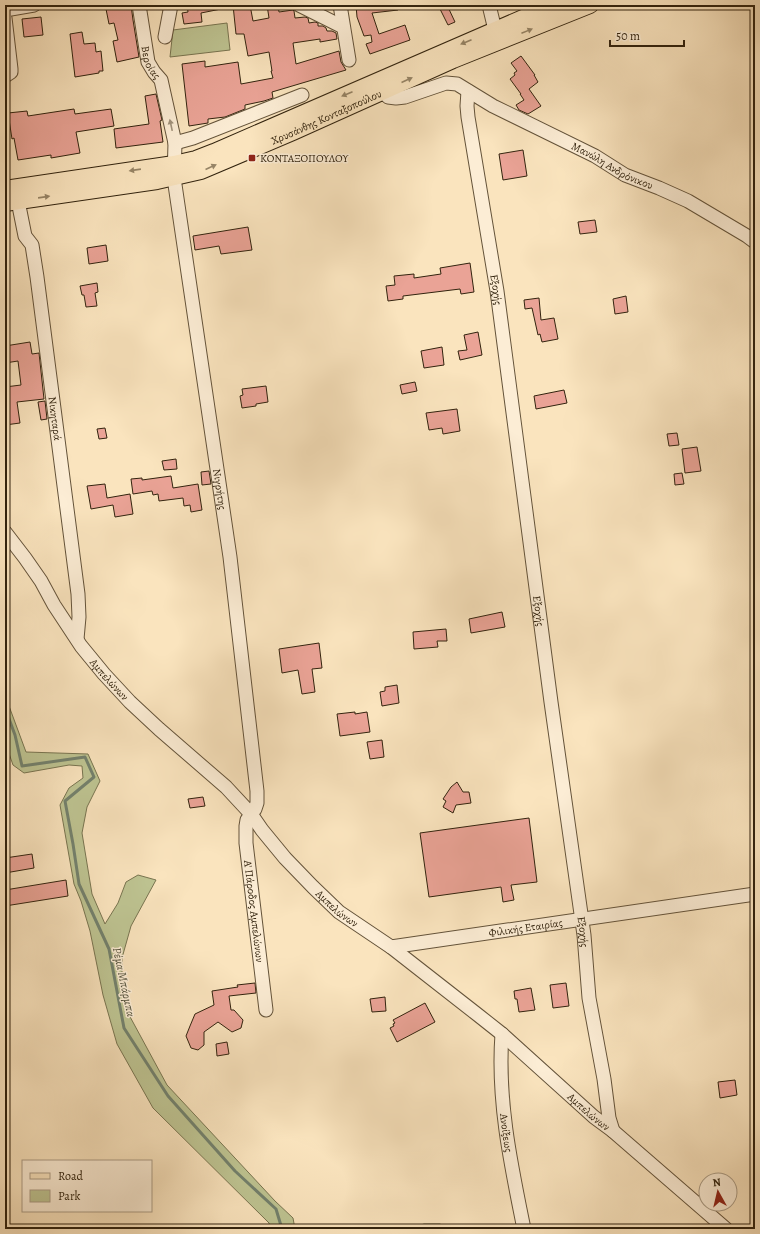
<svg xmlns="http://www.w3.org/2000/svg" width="760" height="1234" font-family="Alegreya,serif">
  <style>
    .green { fill: #bec492; stroke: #787450 }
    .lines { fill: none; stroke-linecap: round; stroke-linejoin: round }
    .stream { stroke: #73816d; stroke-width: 3 }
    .building { fill: #eaa396; stroke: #32230e }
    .minor-casing { stroke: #64533a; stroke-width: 15 }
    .major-casing { stroke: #32230e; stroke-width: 18 }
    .minor { stroke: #fcedd5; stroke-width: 13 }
    .major { stroke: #fae4be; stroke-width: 16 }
    .oneway { fill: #968466 }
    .oneway2 { fill: #a1927b }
    .poi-dot { fill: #8f2418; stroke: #fcedd5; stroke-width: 1.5 }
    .labels { text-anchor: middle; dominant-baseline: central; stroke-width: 3; stroke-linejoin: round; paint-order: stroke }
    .street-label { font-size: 11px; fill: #32230e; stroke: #fcedd5 }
    .poi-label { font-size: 11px; fill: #32230e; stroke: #fcedd5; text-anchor: start }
    .water-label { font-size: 12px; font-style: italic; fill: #53523d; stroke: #fcedd5 }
  </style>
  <rect width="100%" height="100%" fill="#fae4be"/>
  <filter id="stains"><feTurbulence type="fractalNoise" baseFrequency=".005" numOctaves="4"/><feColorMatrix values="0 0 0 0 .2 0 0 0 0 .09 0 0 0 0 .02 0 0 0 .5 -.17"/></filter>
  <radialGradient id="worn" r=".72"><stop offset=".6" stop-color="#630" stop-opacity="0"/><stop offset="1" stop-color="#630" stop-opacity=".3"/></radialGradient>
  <path class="green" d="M227,23l3,27 -60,7 3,-27z
    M5,541l2,2 2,163 17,46 62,2 12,27 -13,26 -5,26 10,61 13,30 13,-21 8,-21 12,-7 18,5 -25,46 -9,32v22l6,33 39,72 108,116 18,17 2,11h-24l-2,-6 -116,-115 -36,-64 -14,-49 -13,-64 -9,-30 -7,-17 -14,-79 9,-17 14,-10 -1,-12 -13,-1 -45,8 -11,-8 -8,-23z
    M424,1224h16l9,5h-41z"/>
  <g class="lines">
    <path class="stream" d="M5,708l10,27 7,31 63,-9 9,20 -29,24 8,43 6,40 30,65 15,79 44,68 67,75 41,38 6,20"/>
  </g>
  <path class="building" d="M127,5h4l2,15 6,37 -22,5 -4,-21 5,-1 -4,-17 -5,1 -3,-15z
    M187,5h34v4l-20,4 1,9 -18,2 -2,-11 6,-1z
    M233,5h17l3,16 16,-3 -2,-13h11l1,7 14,-2 1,1 1,7 10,-1 3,1 1,5 6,-1 3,1v3h5l3,2 1,3h5l4,2 1,6 -17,3v-3l-27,4 3,21 43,-13 2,11 5,8 -74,22 1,6 -9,3 -19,4v4l-20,8 -17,2v4l-19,3 -7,-62 23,-3v6l33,-5 3,22 32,-6 -2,-7h1l-3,-19 -21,4 -4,-22h-8z
    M356,5h42v5l-26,3 7,21 26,-9 5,15 -40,14 -4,-10 6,-2 -1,-7 -7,1 -7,-19z
    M438,5h9l8,17 -7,3z
    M41,17l2,18 -19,2 -2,-18z
    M82,32l2,12 11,-1 1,9 5,-1 2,20h-4v2l-24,4 -5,-43z
    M521,56l14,19h-1l4,7 -9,7 12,17 -13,8 -9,-4 -3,-5 8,-5 -4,-6h1l-11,-15 5,-4 -1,-2 3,-2 -6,-8z
    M156,94l6,26 -2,1 3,21 -47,6 -2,-19 35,-5 -4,-28z
    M74,109l1,5 36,-5 3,17 -38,6 4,21 -29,5v-3l-33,5 -4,-22 -2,1 -4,-26 19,-2 1,5z
    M523,150l4,26 -24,4 -4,-26z
    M595,220l2,12 -17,2 -2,-12z
    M248,227l4,23 -31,4 -2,-8 -24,4 -2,-14z
    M106,245l2,16 -19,3 -2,-16z
    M470,263l4,29 -13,2 -1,-5 -57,7v3l-15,2 -2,-15 9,-1 -1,-9 20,-2v4l27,-4 -1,-6z
    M97,283l1,9 -3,1 2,13 -11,1 -2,-12h-2l-2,-9z
    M626,296l2,16 -13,2 -2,-15z
    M539,298l2,22 13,-2 4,21 -16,3 -2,-8 -2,1 -6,-27 -7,1 -1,-9z
    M478,332l4,23 -22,5 -2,-9 9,-1 -3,-15z
    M30,342l2,12 7,-1 5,46 -27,3 3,21 -15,2v-38l16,-2 -3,-24 -13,2v-17z
    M442,347l2,18 -20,3 -3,-17z
    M415,382l2,9 -15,3 -2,-9z
    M266,386l2,16 -12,2v2l-14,2 -2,-12 3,-1 -1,-6z
    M564,390l3,13 -31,6 -2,-13z
    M45,401l2,18 -6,1 -3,-18z
    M457,409l3,22 -17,3 -1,-6 -13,2 -3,-17z
    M105,428l2,10 -8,1 -2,-10z
    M677,433l2,12 -10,1 -2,-12z
    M697,447l4,24 -16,2 -3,-24z
    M176,459l1,10 -13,1 -2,-9z
    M209,471l2,13 -9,1 -1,-13z
    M682,473l2,11 -9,1 -1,-11z
    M171,476l2,12 25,-4 4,26 -11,2 -1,-7 -6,1 -1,-8 -24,3 -1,-7 -5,1 -1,-4 -19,3 -2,-15 11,-1v2z
    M105,484l2,14 23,-4 3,20 -18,3 -2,-12 -22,4 -4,-23z
    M502,612l3,15 -34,6 -2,-14z
    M446,629l1,12h-10l1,6 -24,2 -1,-17z
    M319,643l3,25 -10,1 3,23 -13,2 -4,-24 -16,3 -3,-24z
    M397,685l2,18 -17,3 -2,-14 5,-1v-4z
    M355,712v2l12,-2 3,20 -30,4 -3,-22z
    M382,740l2,17 -14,2 -3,-17z
    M457,782l6,10h6l2,11 -15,2 -3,8 -10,-6 3,-6 -3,-2 8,-12z
    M203,797l2,9 -15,2 -2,-9z
    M529,818l8,64 -26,3 3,15 -11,2 -2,-15 -72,10 -9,-64z
    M32,854l2,14 -29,5v-15z
    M66,880l2,16 -63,10v-16z
    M255,983l1,10 -27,3 2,14h3l9,10 -2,8 -9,4 -14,-10 -14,10v13l-6,5 -7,-2 -5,-12 4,-10 5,-12 19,-9 -2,-14 26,-4 -1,-2z
    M566,983l3,23 -16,2 -3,-23z
    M531,988l4,22 -16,2 -2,-13h-2l-1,-8z
    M385,997l1,14 -14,1 -2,-13z
    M425,1003l10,19 -38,20 -7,-14 4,-2 -1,-2 2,-1 -2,-3z
    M227,1042l2,12 -12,2 -1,-12z
    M735,1080l2,15 -17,3 -2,-16z"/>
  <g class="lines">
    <defs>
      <g id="minor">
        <path id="s1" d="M139,5l9,57 6,10 7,8 14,63 -1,35 56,379 27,234v12l-2,6 -8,11 -1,6v17l20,167"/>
        <path d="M299,5l44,22"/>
        <path d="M340,5l9,55"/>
        <path d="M489,5l6,25"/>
        <path d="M5,10l29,-5"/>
        <path d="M5,18l6,51v3l-6,4"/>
        <path d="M165,37l6,-32"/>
        <path id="s2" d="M383,91l5,6 8,1 9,-1 41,-14 11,1 36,22 102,50 30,19 34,13 29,13 59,35 8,6"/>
        <path id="s3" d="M468,91l-1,15 1,11 29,174 54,411 33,233 5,63 15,81 5,39 4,13"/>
        <path d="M175,143l18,-5 109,-43"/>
        <path id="s4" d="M18,201l7,35 7,9 5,32 41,317 1,23 -2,22"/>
        <path id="s5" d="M5,532l20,26 16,23 13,24 27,41 23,28 26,28 29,27 67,58 25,27 11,16 23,28 28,29 26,25 52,35 87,68 24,19 92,83 19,14 113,98"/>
        <path id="s6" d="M391,947l364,-53"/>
        <path id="s7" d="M502,1034c-5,66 9,131 22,195"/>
      </g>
      <g id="major">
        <path d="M5,189l169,-25 22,-5 18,-7 339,-147"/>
        <path id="s8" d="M5,203l152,-22 44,-10 92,-39 160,-72 137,-55"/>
      </g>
    </defs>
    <use href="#minor" class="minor-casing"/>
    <use href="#major" class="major-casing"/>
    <use href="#minor" class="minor"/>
    <use href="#major" class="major"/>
  </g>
  <defs><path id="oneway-solid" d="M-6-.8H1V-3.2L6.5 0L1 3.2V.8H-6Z"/></defs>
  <g class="oneway">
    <use href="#oneway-solid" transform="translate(527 31) rotate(-22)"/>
    <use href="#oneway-solid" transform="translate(466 42) rotate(157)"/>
    <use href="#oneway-solid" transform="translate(407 80) rotate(-24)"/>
    <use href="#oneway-solid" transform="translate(347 94) rotate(157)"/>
    <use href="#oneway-solid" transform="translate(211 167) rotate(-24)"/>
    <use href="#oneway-solid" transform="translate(135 170) rotate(172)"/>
    <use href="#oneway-solid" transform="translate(44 197) rotate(-8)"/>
  </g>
  <use class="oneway2" href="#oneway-solid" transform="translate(171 125) rotate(-102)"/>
  <rect class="poi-dot" x="248" y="154" width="8" height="8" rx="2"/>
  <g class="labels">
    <g class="street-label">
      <text stroke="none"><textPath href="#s1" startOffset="59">Βεροίας</textPath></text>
      <text stroke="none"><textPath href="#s8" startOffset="335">Χρυσάνθης Κονταξοπούλου</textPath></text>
      <text stroke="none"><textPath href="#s2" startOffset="255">Μανώλη Ανδρόνικου</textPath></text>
      <text stroke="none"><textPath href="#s3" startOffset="201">Εξοχής</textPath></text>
      <text stroke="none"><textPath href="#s4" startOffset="222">Νικηταρά</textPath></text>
      <text stroke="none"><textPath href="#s1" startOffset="494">Νιγρήτης</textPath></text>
      <text stroke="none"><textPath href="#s3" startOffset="525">Εξοχής</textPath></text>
      <text stroke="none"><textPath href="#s5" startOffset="181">Αμπελώνων</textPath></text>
      <text stroke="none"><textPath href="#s5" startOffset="505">Αμπελώνων</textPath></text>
      <text stroke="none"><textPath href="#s1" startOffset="922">Α' Πάροδος Αμπελώνων</textPath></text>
      <text stroke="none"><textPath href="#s6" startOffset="136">Φιλικής Εταιρίας</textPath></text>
      <text stroke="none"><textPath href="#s3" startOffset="849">Εξοχής</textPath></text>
      <text stroke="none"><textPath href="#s5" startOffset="829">Αμπελώνων</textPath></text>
      <text stroke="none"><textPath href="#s7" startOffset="99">Ανοίξεως</textPath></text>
    </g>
    <g class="poi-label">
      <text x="260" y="158">ΚΟΝΤΑΞΟΠΟΥΛΟΥ</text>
    </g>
    <g class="water-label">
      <text transform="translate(124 982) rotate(78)">Ρέμα Μπάρμπα</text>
    </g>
  </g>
  <rect width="760" height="1234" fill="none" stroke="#fae4be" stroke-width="20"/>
  <rect x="6" y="6" width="748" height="1222" fill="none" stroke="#32230e" stroke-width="2"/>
  <rect x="10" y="10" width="740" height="1214" fill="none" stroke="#32230e"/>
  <rect x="22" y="1160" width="130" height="52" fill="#fcedd5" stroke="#ab9c85"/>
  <rect x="30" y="1173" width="20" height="6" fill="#fae4be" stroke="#ab9c85"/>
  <text x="58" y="1180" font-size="12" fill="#32230e">Road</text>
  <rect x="30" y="1190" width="20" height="12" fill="#bec492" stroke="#ab9c85"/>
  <text x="58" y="1200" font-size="12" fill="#32230e">Park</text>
  <g transform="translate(718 1192) rotate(352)"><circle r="19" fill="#fcedd5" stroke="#ab9c85"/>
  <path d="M0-3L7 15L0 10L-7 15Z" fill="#8f2418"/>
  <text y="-6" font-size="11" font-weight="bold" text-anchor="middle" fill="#32230e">N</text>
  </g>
  <path d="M610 40v6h74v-6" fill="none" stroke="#32230e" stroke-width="2"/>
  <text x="616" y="40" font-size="12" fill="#32230e" stroke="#fcedd5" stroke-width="3" paint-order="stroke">50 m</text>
  <rect width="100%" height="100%" filter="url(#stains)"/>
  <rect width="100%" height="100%" fill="url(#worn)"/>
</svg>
